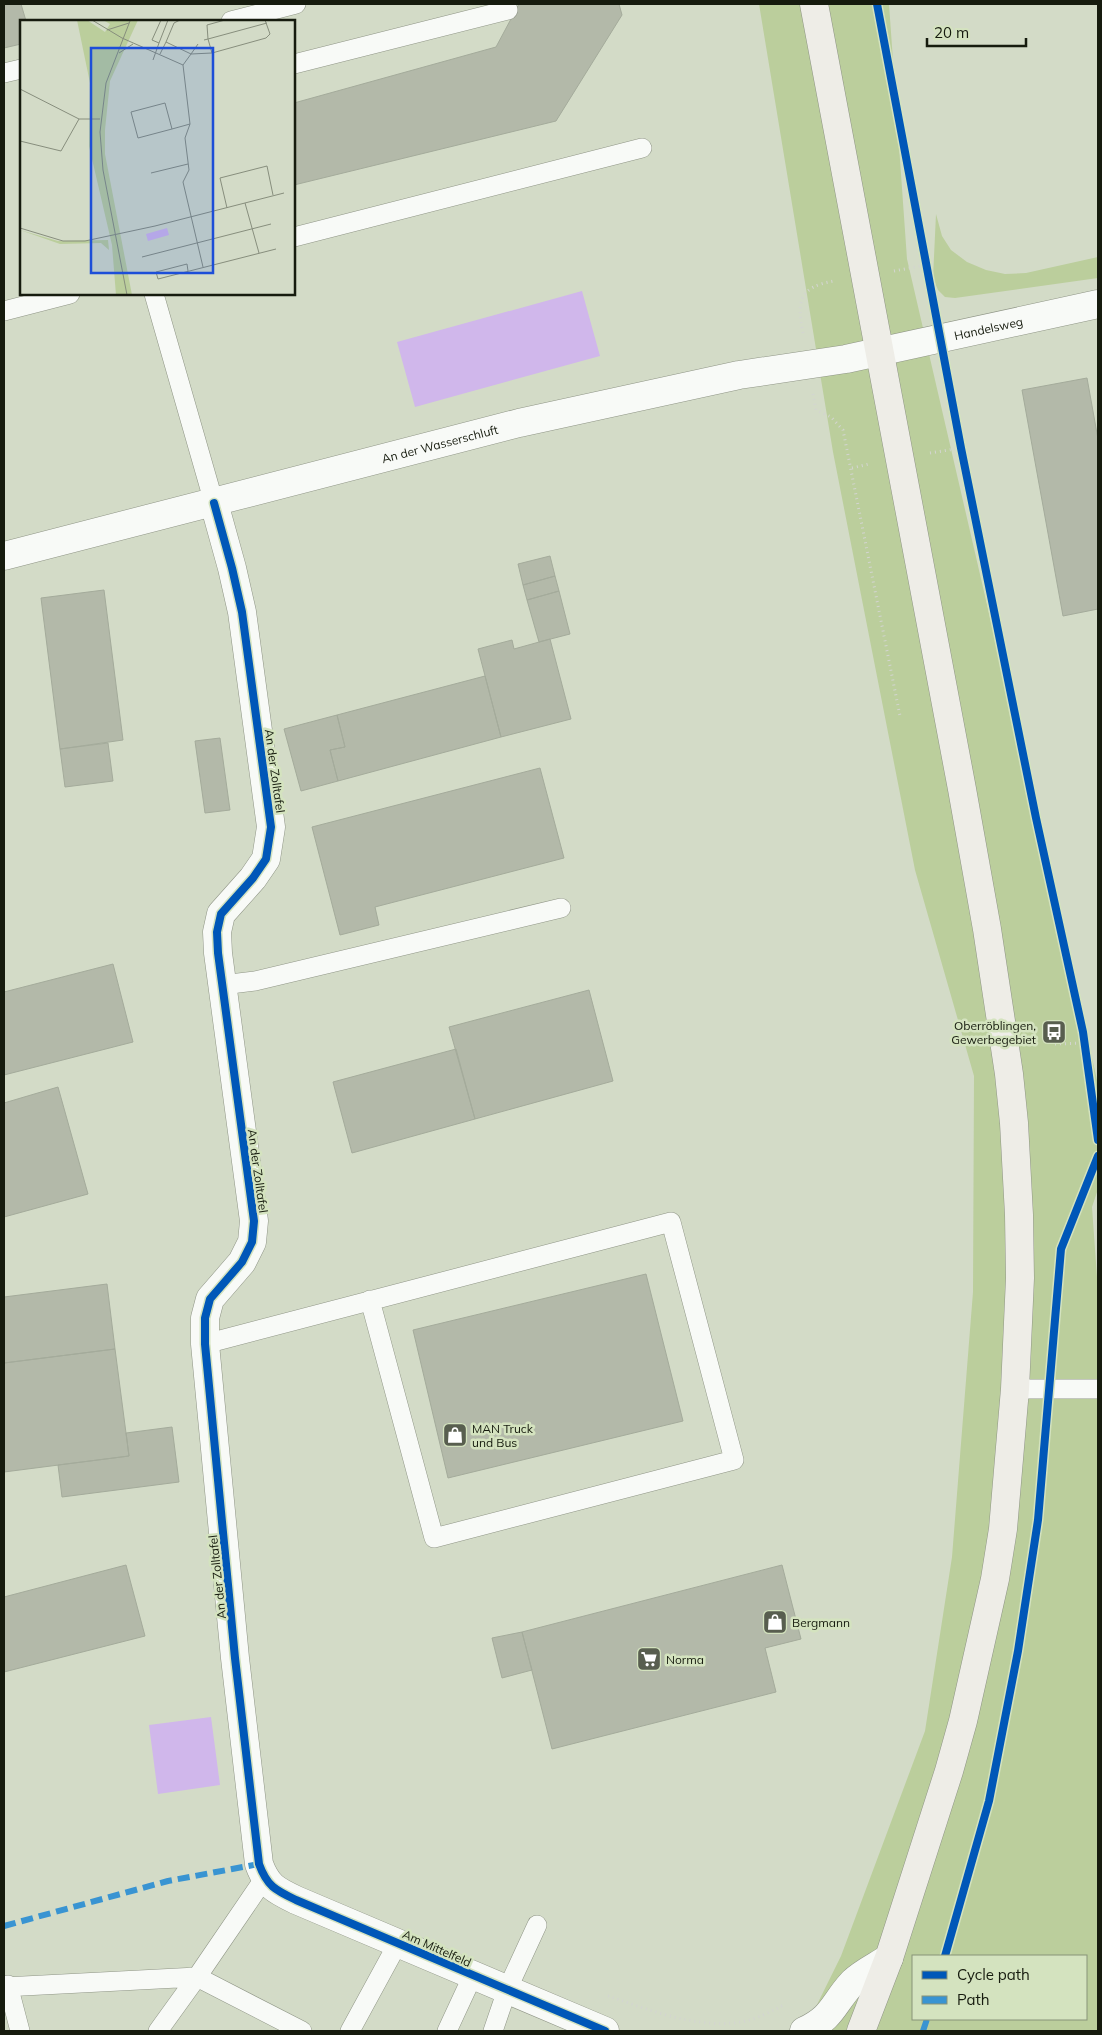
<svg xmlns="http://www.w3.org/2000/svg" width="1102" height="2035" font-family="Mulish,sans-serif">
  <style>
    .green { fill: #bbce9c; fill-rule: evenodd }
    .water { fill: #d0b7eb }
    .building { fill: #b3b9a9; stroke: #a4ab9b }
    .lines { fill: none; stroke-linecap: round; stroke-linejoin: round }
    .lane-casing { stroke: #8f9586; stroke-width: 20 }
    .street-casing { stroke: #8f9586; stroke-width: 29 }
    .secondary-casing { stroke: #8f9586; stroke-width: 29 }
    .path { stroke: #d3d5d0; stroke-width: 3; stroke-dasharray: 1 4; stroke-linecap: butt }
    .lane { stroke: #f8faf7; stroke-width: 19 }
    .street { stroke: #f8faf7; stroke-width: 28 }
    .secondary { stroke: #eeede7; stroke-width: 28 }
    .quiet { stroke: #3994d2; stroke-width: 6; stroke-dasharray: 12 6; stroke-linecap: butt }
    .cycleway-casing { stroke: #d4e3bf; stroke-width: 11 }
    .cycleway { stroke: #0057b8; stroke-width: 8 }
    .labels { text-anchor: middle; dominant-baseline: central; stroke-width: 5; stroke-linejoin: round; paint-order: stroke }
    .street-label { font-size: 12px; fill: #161b0e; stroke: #d4e3bf }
    .poi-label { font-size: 12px; fill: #161b0e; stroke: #d4e3bf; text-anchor: start }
    .inset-road { fill: none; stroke: #878e7d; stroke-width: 1 }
    .view { fill: #1d4ed8; fill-opacity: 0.15; stroke: #1d4ed8; stroke-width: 2.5 }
    .inset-edge { fill: none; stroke: #161b0e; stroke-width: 2.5 }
  </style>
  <rect width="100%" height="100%" fill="#d3dbc7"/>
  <path class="green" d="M759,4h130l18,255 191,825v105l-6,18 6,84v740h-294l37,-75 84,-225 27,-174 21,-265 1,-216 -59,-206 -82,-418zM913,1956h173v63h-173z
    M936,214l6,22 9,14 16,12 19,8 19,4 21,-1 72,-16v21l-143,20 -10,-1 -7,-7 -5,-12z"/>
  <path class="water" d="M582,291l18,65 -185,51 -18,-65z
    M211,1717l9,68 -62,9 -9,-69z"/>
  <path class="building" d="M4,4h17l5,17h-5v23l-17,4z
    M519,4h100l3,11 -66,106 -262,64v-82l202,-56z
    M1087,378l11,61v170l-35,7 -41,-226z
    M550,556l5,20 -32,9 -5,-21z
    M555,576l4,15 -32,9 -4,-15z
    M104,590l19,150 -63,9 -19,-151z
    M559,591l11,43 -31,8 -12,-42z
    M550,639l21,80 -70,18 -23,-88 34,-9 2,9z
    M485,676l16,61 -163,44 -8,-31 15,-3 -8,-32z
    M337,715l8,32 -15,3 8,31 -37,10 -17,-62z
    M220,738l10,72 -25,3 -10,-72z
    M108,743l5,38 -48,6 -5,-38z
    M540,768l24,90 -189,49 4,18 -39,10 -28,-108z
    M113,964l20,78 -129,33v-83z
    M589,990l24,91 -138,38 -26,-92z
    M456,1049l19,70 -123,34 -19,-71z
    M58,1087l30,107 -84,23v-114z
    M646,1274l37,147 -235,57 -35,-148z
    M107,1284l8,65 -111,14v-66z
    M115,1349l14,107 -125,16v-109z
    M172,1427l7,55 -117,15 -4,-32 71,-9 -3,-23z
    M126,1565l19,71 -141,36v-75z
    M782,1565l19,74 -36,9 11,44 -224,57 -30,-117z
    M522,1632l10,38 -30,8 -10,-40z"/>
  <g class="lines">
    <defs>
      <path id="lane" d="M231,21l65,-17
        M294,64l214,-54 -2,-6
        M4,73l17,-4
        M294,237l348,-89
        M154,294l60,209
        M4,311l66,-17
        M222,985l33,-4 306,-73
        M205,1344l466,-122 63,238 -300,78 -64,-238
        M1015,1389h83
        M8,1985l12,46
        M4,1987l193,-10 67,-98
        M158,2031l39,-54 105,54
        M350,2031l48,-88
        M447,2031l26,-56
        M493,2031l14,-41 30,-65"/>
      <g id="street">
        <path d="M214,503l18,65 10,44 29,215 -5,32 -13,19 -32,36 -4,18 1,21 36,268 -2,21 -10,20 -32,37 -5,19v26l30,314 24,206c8,22 16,26 37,36l309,131"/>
        <path id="s1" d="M4,556l515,-133 220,-48 107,-16 252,-55"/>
        <path d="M804,2031c30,-14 29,-28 49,-49 9,-9 24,-16 36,-24"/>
      </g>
      <path id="secondary" d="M814,4l148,785 25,140 22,145 5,49 5,92 1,63 -5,111 -12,140 -8,50 -32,142 -14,50 -60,187 -28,73"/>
    </defs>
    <use href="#lane" class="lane-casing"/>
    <use href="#street" class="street-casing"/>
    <use href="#secondary" class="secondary-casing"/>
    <path class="path" d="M894,271l32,-6
      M803,333c-6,-31 -5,-46 31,-52
      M813,394l3,16 15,7 12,13 57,286
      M930,453l31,-5
      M852,468l17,-4
      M1055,1044l30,-1
      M608,1996c42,14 88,33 133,26 15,-2 30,-11 43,-17"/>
    <use href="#lane" class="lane"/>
    <use href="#street" class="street"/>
    <use href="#secondary" class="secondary"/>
    <path class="quiet" d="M4,1926l164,-45 91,-17
      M923,2031l4,-12"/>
    <defs>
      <path id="cycleway" d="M877,4l84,444 75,370 47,214 15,108
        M214,503l18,65 10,44 29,215 -5,32 -13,19 -32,36 -4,18 1,21 36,268 -2,21 -10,20 -32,37 -5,19v26l30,314 24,206c8,22 16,26 37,36l309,131
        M945,1956l44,-155 29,-150 20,-131 23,-271 37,-93"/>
    </defs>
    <use href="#cycleway" class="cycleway-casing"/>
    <use href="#cycleway" class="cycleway"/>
  </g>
  <defs>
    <symbol id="bus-square" viewBox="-11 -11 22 22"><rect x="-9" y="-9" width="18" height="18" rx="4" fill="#585e4f" stroke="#d4e3bf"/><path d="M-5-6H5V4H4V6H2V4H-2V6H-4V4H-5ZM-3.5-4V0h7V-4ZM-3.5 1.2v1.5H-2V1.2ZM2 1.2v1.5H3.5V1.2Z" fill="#fff"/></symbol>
    <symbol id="shop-square" viewBox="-11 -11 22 22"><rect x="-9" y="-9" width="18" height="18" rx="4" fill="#585e4f" stroke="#d4e3bf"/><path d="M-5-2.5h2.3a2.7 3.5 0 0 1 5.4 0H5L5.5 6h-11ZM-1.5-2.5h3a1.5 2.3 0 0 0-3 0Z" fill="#fff"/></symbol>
    <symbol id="supermarket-square" viewBox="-11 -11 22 22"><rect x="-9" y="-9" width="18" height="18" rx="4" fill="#585e4f" stroke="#d4e3bf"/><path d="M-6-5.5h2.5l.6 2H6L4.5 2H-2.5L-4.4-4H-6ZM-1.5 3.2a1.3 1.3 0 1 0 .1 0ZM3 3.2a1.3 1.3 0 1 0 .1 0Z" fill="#fff"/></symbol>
  </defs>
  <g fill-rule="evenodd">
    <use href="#bus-square" x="1040" y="1018" width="28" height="28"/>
    <use href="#shop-square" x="441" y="1421" width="28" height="28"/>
    <use href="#shop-square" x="761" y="1608" width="28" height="28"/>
    <use href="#supermarket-square" x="635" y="1645" width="28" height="28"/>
  </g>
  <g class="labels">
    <g class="street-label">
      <text stroke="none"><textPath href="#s1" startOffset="1011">Handelsweg</textPath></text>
      <text stroke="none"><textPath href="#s1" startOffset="450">An der Wasserschluft</textPath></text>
      <text transform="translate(275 771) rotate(82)">An der Zolltafel</text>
      <text transform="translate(258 1171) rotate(82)">An der Zolltafel</text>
      <text transform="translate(217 1577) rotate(-96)">An der Zolltafel</text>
      <text transform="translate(437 1948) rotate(24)">Am Mittelfeld</text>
    </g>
    <g class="poi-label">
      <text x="1036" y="1025" text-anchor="end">Oberröblingen,<tspan x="1036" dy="14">Gewerbegebiet</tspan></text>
      <text x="472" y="1428">MAN Truck<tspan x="472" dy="14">und Bus</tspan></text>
      <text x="792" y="1622">Bergmann</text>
      <text x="666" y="1659">Norma</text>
    </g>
  </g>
  <g transform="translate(20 20)">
    <rect width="275" height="275" fill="#d3dbc7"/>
    <path d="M57,0h10l18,12 5,-8 -7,-4h35l-28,61 -5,49v24l27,141h-16l-4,-50 -23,-99 1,-63zM0,210l38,11 50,-1 1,10 -8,-7 -41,1z" fill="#bbce9c"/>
    <path d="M147,208l2,7 -21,6 -2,-7z" fill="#d0b7eb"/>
    <path class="inset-road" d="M72,0l30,18M87,10l22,-7M102,18l61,27M184,20l4,-1 -1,-14 18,-5M146,22l8,-19 6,-3M139,23l9,-23M99,33l14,-9M192,33l-4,-14 59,-16M140,34l6,-12 25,12 7,-10M0,40v29M133,40l6,-17 -7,-3 9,-20M163,45l7,59 -5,14 4,32 -6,12 20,85M163,45l8,-11 21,-1 54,-15 4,-4 -5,-14M0,69l59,30h21M152,109l-7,-26 -34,9 7,26 34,-9 18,-5M0,121l41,10 18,-32M131,153l37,-9M225,183l14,50M207,188l-7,-30 47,-12 6,29M0,208l43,13h22l70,-15 129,-33M122,237l129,-33M168,251l-1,-7 -31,8 2,7 118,-30M107,275l-24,-125 -3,-38 6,-49 24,-62"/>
    <path class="view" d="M71,28h122v225h-122z"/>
    <rect width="275" height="275" class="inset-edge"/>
  </g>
  <rect width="1102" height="2035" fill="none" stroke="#161b0e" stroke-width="10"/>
  <rect x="912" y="1955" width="175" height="65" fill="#d4e3bf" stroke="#889378"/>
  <rect x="922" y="1971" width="25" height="8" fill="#0057b8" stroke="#889378"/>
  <text x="957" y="1980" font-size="15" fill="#161b0e">Cycle path</text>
  <rect x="922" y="1996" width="25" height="8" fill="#3994d2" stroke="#889378"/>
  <text x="957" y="2005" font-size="15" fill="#161b0e">Path</text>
  <path d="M927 38v8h99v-8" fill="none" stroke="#161b0e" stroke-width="2.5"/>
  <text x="934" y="38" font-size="15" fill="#161b0e" stroke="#d4e3bf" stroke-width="4" paint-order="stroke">20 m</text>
</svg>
